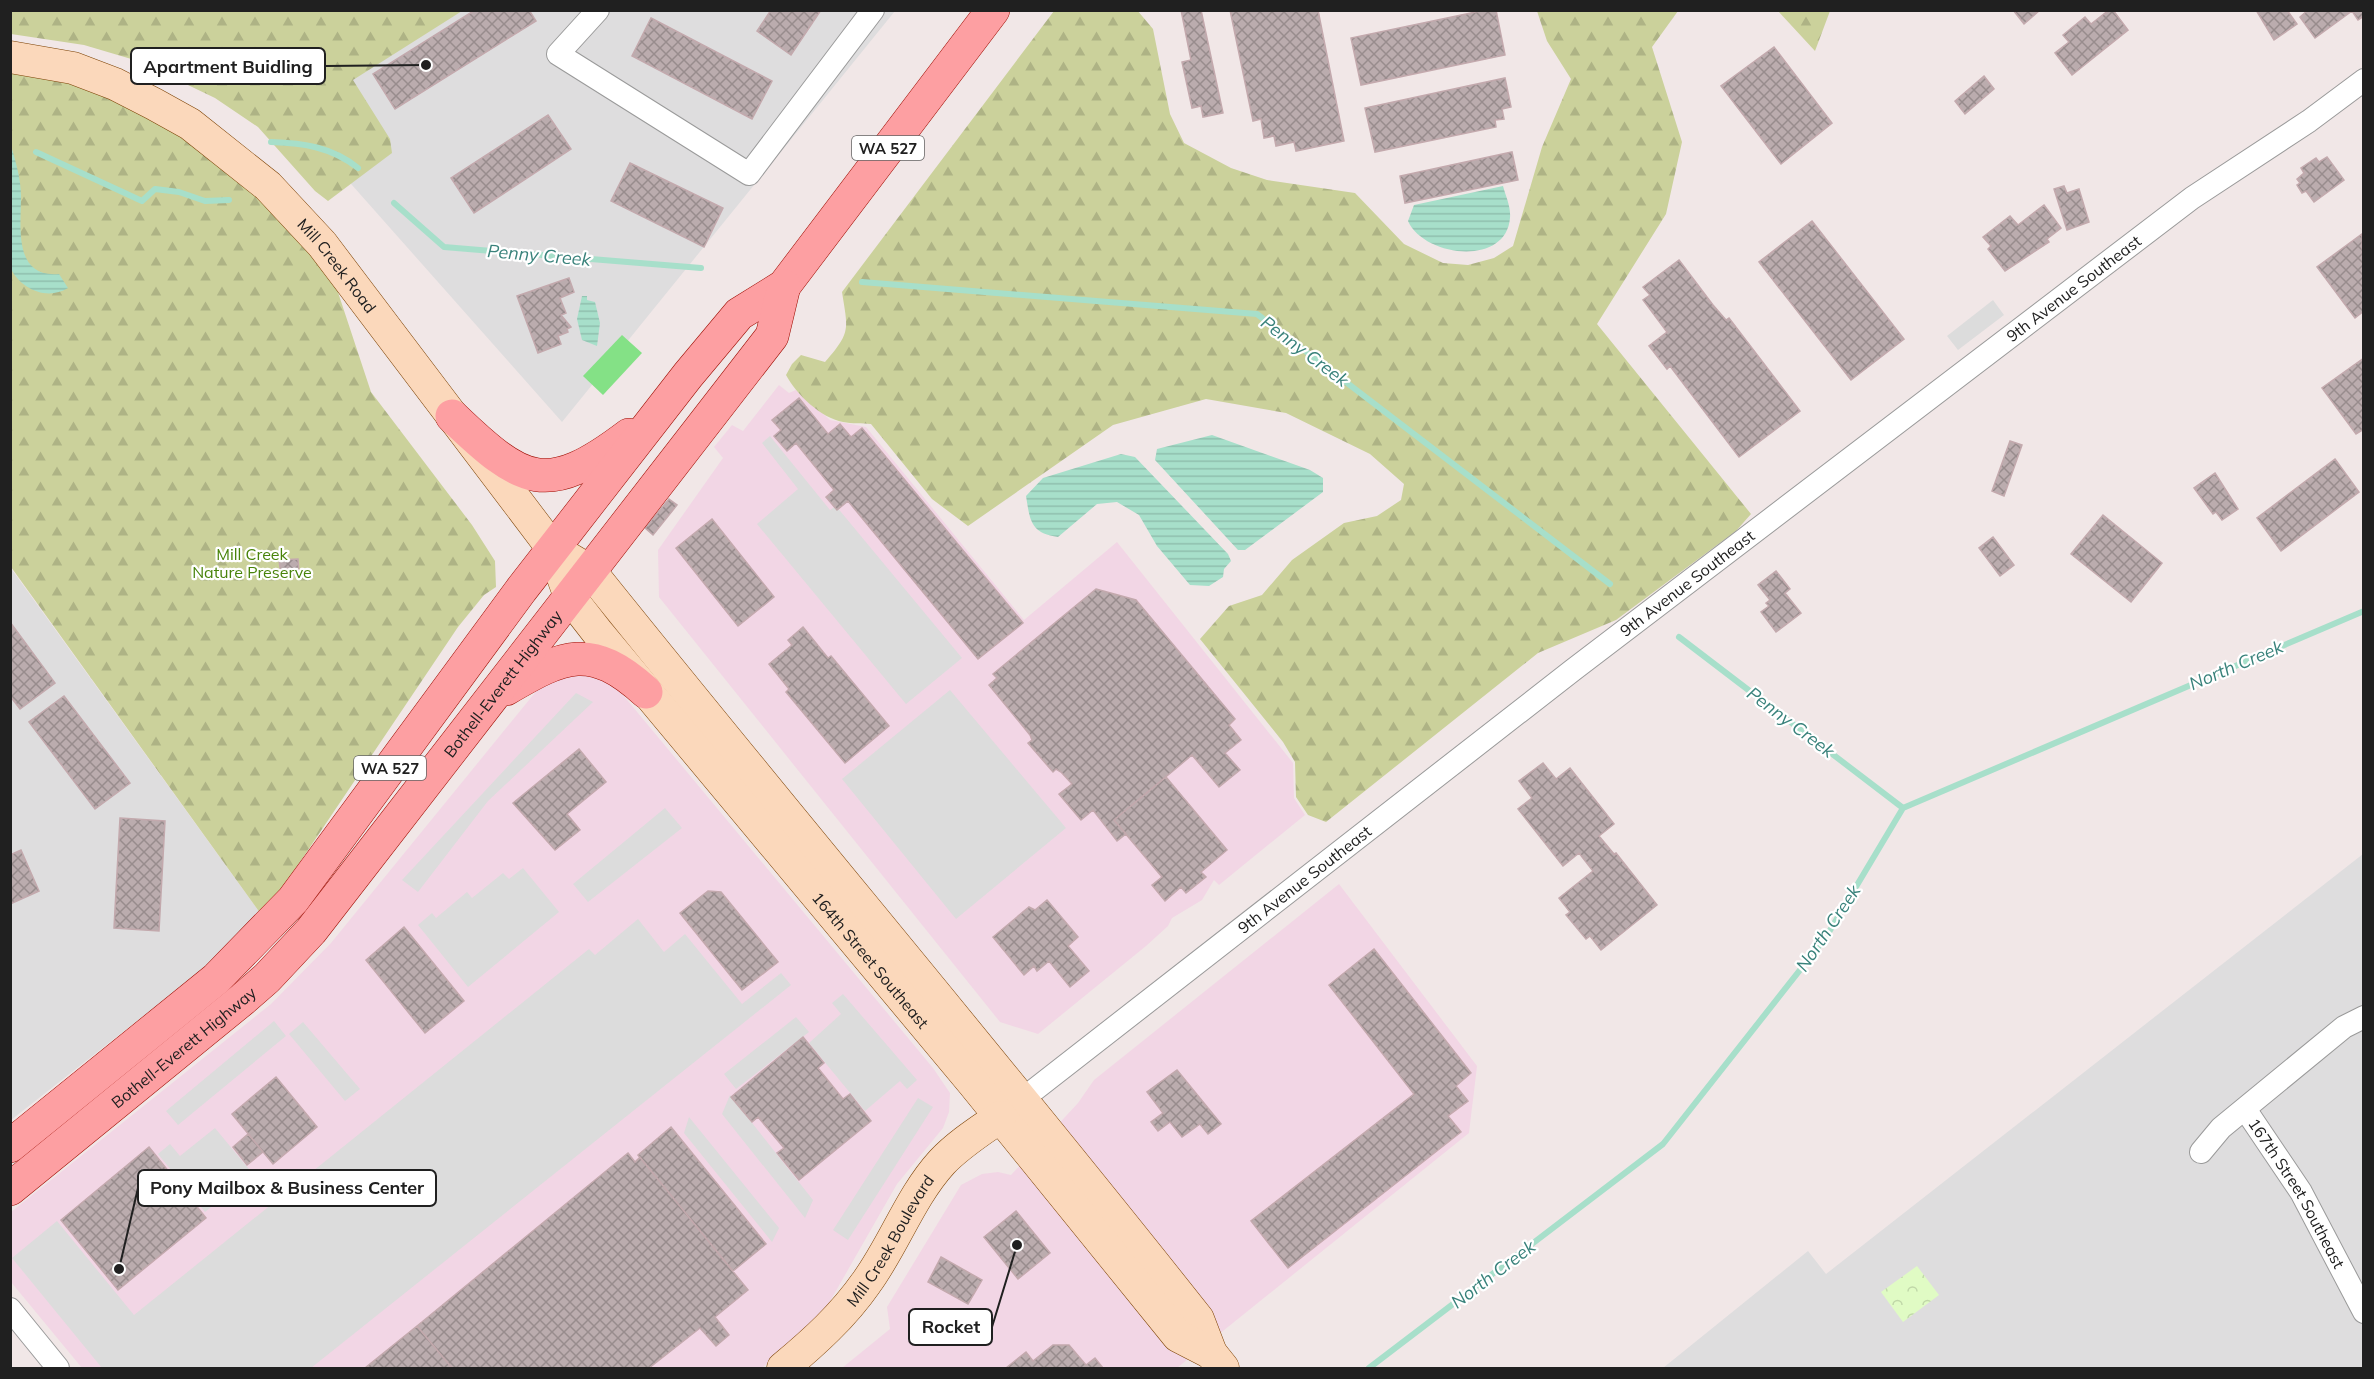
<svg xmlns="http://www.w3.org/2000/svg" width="2374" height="1379" font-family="Mulish,sans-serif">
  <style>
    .residential { fill: #deddde }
    .commercial { fill: #f2d6e5 }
    .forest { fill: url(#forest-firs) }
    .park { fill: url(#park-crowns) }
    .pitch { fill: #84e186 }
    .parking { fill: #dcdcdc }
    .water { fill: url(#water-rules) }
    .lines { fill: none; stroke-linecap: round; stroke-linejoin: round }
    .stream { stroke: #a7dfca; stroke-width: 6 }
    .building { fill: url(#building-cross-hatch); stroke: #c3a9ad; stroke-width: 1.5 }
    .street-casing { stroke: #9a9a9a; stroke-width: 24 }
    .secondary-casing { stroke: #7c4103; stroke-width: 33 }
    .primary-casing { stroke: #9d0c00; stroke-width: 34 }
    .street { stroke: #fff; stroke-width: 22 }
    .secondary { stroke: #fbd8bb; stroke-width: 32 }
    .primary { stroke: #fd9fa2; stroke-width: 33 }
    .labels { text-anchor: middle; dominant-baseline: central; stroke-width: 4.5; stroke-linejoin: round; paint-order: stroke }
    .shield { fill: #fff; stroke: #636363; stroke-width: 1.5 }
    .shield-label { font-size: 15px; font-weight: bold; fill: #202020 }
    .street-label { font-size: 16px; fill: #202020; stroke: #fff }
    .park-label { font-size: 16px; fill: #48830a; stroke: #fff }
    .water-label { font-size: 18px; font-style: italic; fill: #39827b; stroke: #fff }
    .leader { fill: none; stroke: #202020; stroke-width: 2 }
    .callout-dot { fill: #202020; stroke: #fff; stroke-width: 2 }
    .callout { fill: #fff; stroke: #202020; stroke-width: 2 }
    .callout-label { font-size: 18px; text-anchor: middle; font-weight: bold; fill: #202020 }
  </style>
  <defs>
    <pattern id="forest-firs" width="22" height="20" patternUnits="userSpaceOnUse" patternTransform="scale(1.5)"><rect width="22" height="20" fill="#cbd19b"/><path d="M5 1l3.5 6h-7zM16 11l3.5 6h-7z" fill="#aeb385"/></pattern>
    <pattern id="park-crowns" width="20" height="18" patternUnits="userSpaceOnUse" patternTransform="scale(1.5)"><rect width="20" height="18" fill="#e0fbc4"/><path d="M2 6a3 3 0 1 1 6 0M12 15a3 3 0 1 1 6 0" fill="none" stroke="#c0d7a8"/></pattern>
    <pattern id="water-rules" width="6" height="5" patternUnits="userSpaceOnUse" patternTransform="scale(1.5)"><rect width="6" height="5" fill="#a7dfca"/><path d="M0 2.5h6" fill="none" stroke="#8fbfad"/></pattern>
    <pattern id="building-cross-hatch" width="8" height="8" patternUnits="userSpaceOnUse" patternTransform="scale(1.5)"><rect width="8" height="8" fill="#bbacae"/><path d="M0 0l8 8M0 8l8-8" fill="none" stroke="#988c8d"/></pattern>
  </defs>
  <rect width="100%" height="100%" fill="#f1e7e7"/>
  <path class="residential" d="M372,11h523l-333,411 -280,-316z
    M10,567l253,350 -69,59 -183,144z
    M2363,854v514h-700l145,-117 18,23z"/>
  <path class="commercial" d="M779,385l10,8 7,-3 34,30 36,7 158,193 93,-78 176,221 1,35 11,17 -86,70 -5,-5 -12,20 -30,18 -4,8 -22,20 -108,88 -38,-12 -341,-425 -1,-47 65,-92 -9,-11 18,-22 11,6z
    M592,673l26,16 315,379 17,25 -1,19 -6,16 -46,56 -72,126 -63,58h-680l-71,-86v-70l260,-208 60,-61 207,-254 17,-12z
    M1339,884l138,182 -8,67 -292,235h-335l48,-39 -3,-22 74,-122 21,-11 16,-2 13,3 67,-72 16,-23z"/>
  <path class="forest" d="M11,10h451v1l-109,69 37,59 2,14 -64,48 -13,-10 -57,-64 -43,-29 -77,-37 -54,-16 -73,-11z
    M1137,10l16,19 17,85 14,29 47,25 36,12 88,13 49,51 39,19 25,2 26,-7 19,-12 29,-99 29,-68 -24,-38 -10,-30h141l-26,36 30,95 -16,72 -69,110 154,190 -15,17 -120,89 -78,33 -212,169 -18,-7 -12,-18 -1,-35 -12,-20 -83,-103 29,-33 33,-11 30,-35 52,-37 33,-7 24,-16 3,-16 -34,-30 -84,-41 -80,-14 -93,26 -145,101 -36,-27 -61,-75c-9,-1 -19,0 -28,-2 -22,-4 -47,-28 -57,-47l6,-11 9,-9 24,7c26,-30 23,-32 17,-70l212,-281z
    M1778,11h52l-15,40z
    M10,57l105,27 207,160 49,148 101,133 23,36 1,26 -12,8 -26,32 -195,290 -252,-350z"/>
  <path class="park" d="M1917,1266l22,29 -36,27 -22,-30z"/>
  <path class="pitch" d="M622,335l20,18 -39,42 -20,-19z"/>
  <path class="parking" d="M1993,300l11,15 -46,35 -11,-14z
    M770,436l60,74 6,-4 126,152 -56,46 -149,-180 41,-35 -36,-46z
    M950,690l116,138 -110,91 -114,-140z
    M576,693l17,9 -105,99 -70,91 -16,-12z
    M665,808l17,20 -94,74 -15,-18z
    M523,868l36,44 -91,75 -50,-62 14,-12 4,5 31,-26 5,6 31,-25 6,6z
    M638,919l26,33 21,-18 57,70 39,-31 10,12 -480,383h-209l-90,-110 45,-37 77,94 455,-366 6,6z
    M843,994l74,86 -10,9 -7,-8 -35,30 -56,-68 32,-29 -9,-11z
    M796,1017l13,15 -73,57 -12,-15z
    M274,1021l12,15 -108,89 -12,-14z
    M303,1022l57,67 -15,12 -56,-67z
    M730,1095l83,105 -8,18 -83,-104z
    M918,1098l15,9 -85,133 -15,-10z
    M689,1117l90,111 -7,14 -88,-109z
    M215,1128l38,46 -48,38 -47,-58 12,-10 10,12z"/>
  <path class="water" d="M11,146c5,16 10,34 10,50 0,31 -8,82 38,78l9,14c-21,13 -47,1 -57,-19z
    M1503,186c3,11 8,21 7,32 -4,49 -86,39 -102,3l6,-16z
    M582,296h5v4l8,2 5,21 -3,23 -15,-6 -5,-21z
    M1212,435l98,35 13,8v14l-78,58h-7l-83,-90 2,-11z
    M1121,454l14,3 93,97 3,7 -7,8 -1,8 -14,9 -19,-1 -33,-39 -18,-31 -22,-13 -20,2 -39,33c-28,-4 -28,-17 -32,-41l17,-18z"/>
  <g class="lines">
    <path class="stream" d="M271,142c32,1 61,5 87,26
      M36,152l106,49 13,-12 24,3 26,9 24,-1
      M394,203l50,44 257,21
      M862,282l395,32 353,270
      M1679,637l224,171
      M1369,1368l294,-224 163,-207 77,-129 461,-197"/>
  </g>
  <path class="building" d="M475,10h54l7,11 -141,88 -22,-35z
    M771,10h50l-30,45 -34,-24z
    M1181,10h20l22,103 -20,4 -2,-11 -9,2 -10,-46 9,-2z
    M1230,10h88l26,131 -48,10 -2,-9 -18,4 -2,-10 -10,2 -3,-19 -8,2z
    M1485,10h11l9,45 -144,30 -10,-47z
    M2013,10h27l-16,14z
    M2109,10h4l15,20 -56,45 -17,-22 14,-11 -6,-7 22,-18 6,7z
    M2256,10h31l10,14 -23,16z
    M2308,10h56v6l-6,4 -6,-9 -37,27 -15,-21z
    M651,18l121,63 -20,38 -120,-63z
    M1774,47l58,76 -51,41 -60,-78z
    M1984,76l10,13 -29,25 -10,-13z
    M1505,78l6,29 -9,2 2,10 -9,1 1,7 -121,25 -10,-44z
    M548,115l23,34 -97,64 -23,-35z
    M1512,152l6,28 -113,23 -5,-27z
    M2327,157l17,23 -30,22 -8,-11 -4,2 -5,-8 3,-2 -3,-4 7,-6 -3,-5 15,-10 3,4z
    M630,163l93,45 -19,39 -93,-46z
    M2064,186l3,7 12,-4 10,33 -22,8 -13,-41z
    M2044,205l17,23 -14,11 2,3 -44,29 -17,-22 3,-3 -8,-9 27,-21 8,9z
    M1812,221l92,118 -53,41 -92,-118z
    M2362,234l2,77 -9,7 -38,-51z
    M1679,260l34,45 13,15 3,-2 71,93 -61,46 -69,-91 -3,3 -18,-23 18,-14 -24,-32 7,-5 -7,-8z
    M569,278l5,14 -14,6 6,15 -5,2 10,12 -4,2 1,3 -10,4 3,8 -23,9 -21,-57z
    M2364,358v71l-8,5 -34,-46z
    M799,398l29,36 12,-10 11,13 11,-9 161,195 -45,36 -130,-158 -11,9 -11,-13 8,-7 -38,-47 -9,8 -13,-15 7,-6 -9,-10z
    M2010,441l12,4 -18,51 -12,-5z
    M2335,459l24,33 -78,59 -24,-33z
    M2215,473l23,36 -16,11 -6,-8 -3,2 -19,-26z
    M669,499l8,6 -24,30 -8,-7z
    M2103,515l59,48 -31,39 -60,-48z
    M712,519l62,78 -36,29 -62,-78z
    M1993,537l21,28 -14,11 -21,-28z
    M298,559l1,15 -18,1 -2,-15z
    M1776,571l14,18 -5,4 16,20 -25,19 -15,-20 8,-6 -3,-3 4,-3 -12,-15z
    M1096,589l40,11 99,119 -6,6 12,15 -16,13 15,17 -21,17 -27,-32 -78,65 12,14 -9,7 -24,-31 -12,10 -22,-26 13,-10 -11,-12 -5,-3 -3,3 -25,-29 4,-3 -2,-5 -41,-50 8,-7 -4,-4z
    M10,622l45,61 -35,26 -10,-13z
    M803,627l25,31 3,-2 58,70 -44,37 -59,-71 3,-3 -20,-25 23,-19 -4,-5z
    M64,696l66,87 -35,26 -66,-87z
    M579,749l27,33 -39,32 13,16 -25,20 -42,-47z
    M1543,763l13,16 14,-11 44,56 -15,12 15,18 2,-1 41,52 -56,45 -11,-14 -4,3 -20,-24 4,-3 -11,-14 34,-27 -14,-18 -16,13 -45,-57 14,-11 -13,-17z
    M1166,777l61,73 -26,22 5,5 -20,16 -5,-6 -16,14 -13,-16 10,-8 -48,-57z
    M120,818l45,3 -6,110 -45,-3z
    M21,850l18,41 -29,13v-49z
    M708,891l13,1 57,70 -36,28 -62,-77z
    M1047,900l31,37 -10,9 21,25 -19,16 -21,-26 -12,10 -3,-5 -10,9 -31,-38 36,-30 6,3z
    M404,927l60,74 -39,32 -59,-73z
    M1374,949l97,124 -15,13 12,15 -20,15 13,16 -173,136 -37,-47 163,-127 -85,-109z
    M803,1037l21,26 -6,5 25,31 7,-5 21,27 -72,59 -22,-27 7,-5 -26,-31 -6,5 -21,-25z
    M1177,1070l44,54 -13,10 -8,-10 -18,13 -12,-15 -12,9 -7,-9 12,-9 -16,-21z
    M276,1077l41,50 -44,37 -41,-50z
    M671,1127l95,117 -33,27 -95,-116z
    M248,1134l15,18 -16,13 -14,-18z
    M149,1147l57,71 -88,72 -57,-70z
    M628,1153l7,9 5,-5 108,133 -33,27 14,18 -13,11 -16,-18 -51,40h-197l-35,-42z
    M1016,1211l34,42 -32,26 -34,-42z
    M941,1257l41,23 -14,24 -40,-22z
    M417,1326l35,42h-87z
    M1053,1345h16l17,20 9,-7 8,10h-97l20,-16 7,9z"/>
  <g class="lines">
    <defs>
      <g id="street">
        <path d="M598,10l-40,44 191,120 124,-164"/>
        <path id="s1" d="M1011,1108l562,-438 619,-472 117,-77 55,-41"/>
        <path id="s2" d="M2245,1109l56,83 63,120"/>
        <path d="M2201,1152l20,-24 123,-101 20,-10"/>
        <path d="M10,1309l48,59"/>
      </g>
      <g id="secondary">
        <path id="s3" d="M10,57l63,11 42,16 39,20 36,20 78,62 54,58 231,305 37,22c201,251 409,496 608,748l13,34 12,15"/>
        <path id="s4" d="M561,572l9,25 28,36 375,450 205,253 33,17"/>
        <path id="s5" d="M783,1368c31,-26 60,-52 83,-85 28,-38 44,-86 76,-121 17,-18 38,-31 58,-45"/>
      </g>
      <g id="primary">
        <path d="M452,416c71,68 94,82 177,19"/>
        <path d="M506,689c58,-34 85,-47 140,3"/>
        <path d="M10,1146l206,-167 77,-79 228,-310 167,-215 51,-61 45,-28 209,-276"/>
        <path id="s6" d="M10,1189l233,-190 24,-21 44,-47 461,-595 12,-50"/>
      </g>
    </defs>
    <use href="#street" class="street-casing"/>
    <use href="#secondary" class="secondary-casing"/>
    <use href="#primary" class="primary-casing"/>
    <use href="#street" class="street"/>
    <use href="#secondary" class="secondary"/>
    <use href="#primary" class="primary"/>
  </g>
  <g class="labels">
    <g class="shield">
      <rect x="852" y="136" width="72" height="24" rx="4.5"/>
      <rect x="354" y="756" width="72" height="24" rx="4.5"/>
    </g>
    <g class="shield-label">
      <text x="888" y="148">WA 527</text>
      <text x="390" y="768">WA 527</text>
    </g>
    <g class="street-label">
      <text stroke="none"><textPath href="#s3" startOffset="399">Mill Creek Road</textPath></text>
      <text stroke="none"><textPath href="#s1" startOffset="1342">9th Avenue Southeast</textPath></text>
      <text stroke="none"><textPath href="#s1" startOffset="856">9th Avenue Southeast</textPath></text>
      <text stroke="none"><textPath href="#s6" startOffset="710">Bothell-Everett Highway</textPath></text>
      <text stroke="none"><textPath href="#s1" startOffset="372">9th Avenue Southeast</textPath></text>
      <text stroke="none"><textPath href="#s4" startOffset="498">164th Street Southeast</textPath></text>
      <text stroke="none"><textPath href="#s6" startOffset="224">Bothell-Everett Highway</textPath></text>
      <text stroke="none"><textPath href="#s2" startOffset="99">167th Street Southeast</textPath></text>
      <text stroke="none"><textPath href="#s5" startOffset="168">Mill Creek Boulevard</textPath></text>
    </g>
    <g class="park-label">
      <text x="252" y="554">Mill Creek<tspan x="252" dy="18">Nature Preserve</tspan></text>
    </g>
    <g class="water-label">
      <text transform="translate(539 255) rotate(5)">Penny Creek</text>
      <text transform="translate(1305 351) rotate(37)">Penny Creek</text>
      <text transform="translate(2236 665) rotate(-23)">North Creek</text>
      <text transform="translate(1791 722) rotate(37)">Penny Creek</text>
      <text transform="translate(1828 928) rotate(-56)">North Creek</text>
      <text transform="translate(1493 1274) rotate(-37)">North Creek</text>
    </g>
  </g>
  <path class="leader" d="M426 65L325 66M119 1269L138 1188M1017 1245L992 1327"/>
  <g class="callout-dot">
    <circle cx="426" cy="65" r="6"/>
    <circle cx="119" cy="1269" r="6"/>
    <circle cx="1017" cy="1245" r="6"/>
  </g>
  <g class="callout">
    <rect x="131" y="48" width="194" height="36" rx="6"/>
    <rect x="138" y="1170" width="298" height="36" rx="6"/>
    <rect x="909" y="1309" width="83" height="36" rx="6"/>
  </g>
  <g class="callout-label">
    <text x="228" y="73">Apartment Buidling</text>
    <text x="287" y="1194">Pony Mailbox &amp; Business Center</text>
    <text x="951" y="1333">Rocket</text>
  </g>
  <rect width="2374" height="1379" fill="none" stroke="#202020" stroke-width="24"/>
</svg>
